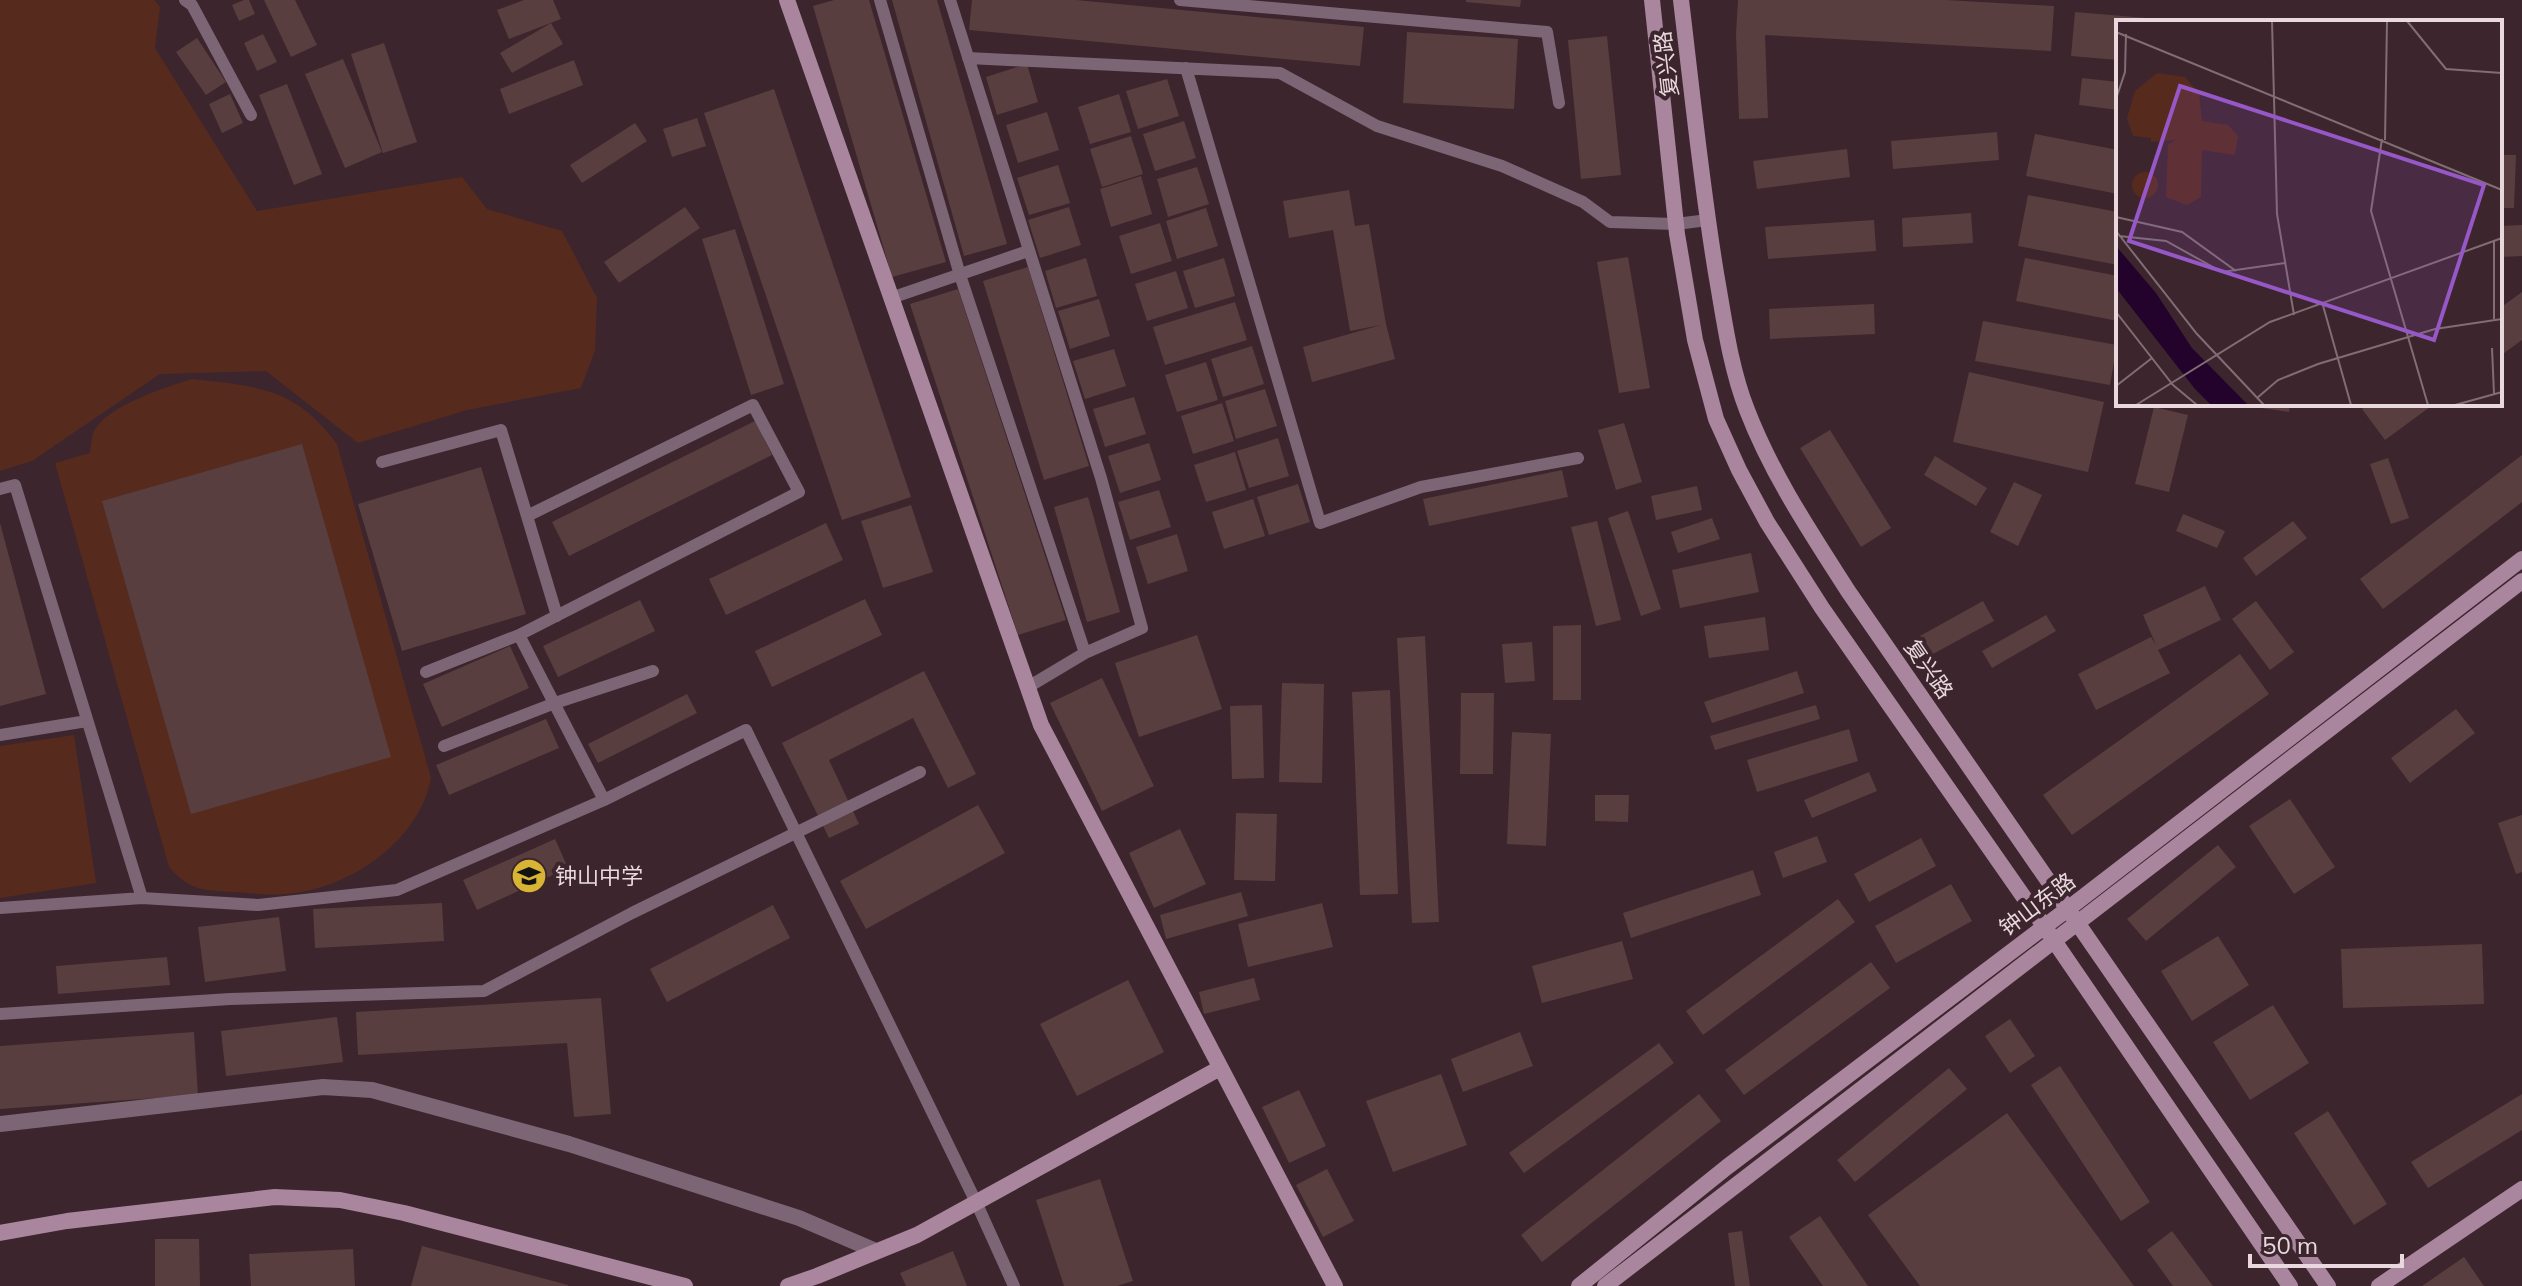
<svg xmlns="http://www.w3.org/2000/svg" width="2522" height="1286" font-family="Mulish,'Noto Sans SC',sans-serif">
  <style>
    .green { fill: #572a1e }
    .building { fill: #593e3f }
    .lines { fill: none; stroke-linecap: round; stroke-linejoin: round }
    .lane { stroke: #7c6575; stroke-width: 12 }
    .street { stroke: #7c6575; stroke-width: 16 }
    .secondary { stroke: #a9859e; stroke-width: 16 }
    .labels { text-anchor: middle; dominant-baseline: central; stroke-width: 8; stroke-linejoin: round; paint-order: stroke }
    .street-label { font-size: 22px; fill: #e9d9de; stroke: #3c252d }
    .poi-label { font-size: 22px; fill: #e9d9de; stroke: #3c252d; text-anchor: start }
    .inset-road { fill: none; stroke: #816d74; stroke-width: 2 }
    .view { fill: #9657c7; fill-opacity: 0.15; stroke: #9657c7; stroke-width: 4 }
    .inset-edge { fill: none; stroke: #e9d9de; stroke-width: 4 }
  </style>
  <rect width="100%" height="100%" fill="#3c252d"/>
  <path class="green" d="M0,0h154l6,7 -5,41 102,163 205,-34 25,32 75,22 35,67 -2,52 -14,38 -114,22 -109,33 -92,-72 -106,3 -128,87 -32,10z
    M192,379c65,7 104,9 145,65l94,334c-12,64 -83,112 -146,116 -17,2 -33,-1 -50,-2 -31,-2 -44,0 -66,-25l-114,-404 35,-10c1,-6 1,-13 3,-19 9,-27 74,-47 99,-55z
    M74,735l22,148 -96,15v-152z"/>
  <path class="building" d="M244,0h5l6,14 -16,7 -7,-16z
    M264,0h31l22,45 -26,12z
    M524,0h29l8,19 -52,20 -12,-29z
    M834,0h35l77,262 -54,15 -79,-271z
    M892,0h45l70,244 -43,12z
    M972,0h104l288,27 -4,39 -391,-36z
    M1466,0h55l-1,7 -54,-5z
    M1738,0h208l108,6 -3,45 -286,-16 3,83 -29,1 -3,-85z
    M2075,12l96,8v2h-53v38l-47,-4z
    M551,23l12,21 -51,29 -12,-20z
    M1407,32l111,7 -4,70 -111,-6z
    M263,34l14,28 -20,9 -13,-28z
    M1607,36l14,139 -40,4 -13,-139z
    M197,38l29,44 -20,13 -30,-43z
    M384,43l33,99 -34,11 -32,-99z
    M343,59l39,93 -37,16 -40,-94z
    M574,60l9,25 -74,29 -9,-25z
    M1027,64l11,38 -41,13 -11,-38z
    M2082,78l36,4v28l-39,-5z
    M1167,79l12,37 -41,13 -12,-38z
    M287,84l35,90 -28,11 -35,-90z
    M774,89l137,408 -69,23 -138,-407z
    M230,94l13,29 -21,10 -13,-29z
    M1119,94l12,38 -41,12 -12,-37z
    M1047,112l12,38 -41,13 -12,-38z
    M697,118l9,28 -34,11 -9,-28z
    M1184,121l12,37 -41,13 -12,-37z
    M635,123l12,18 -65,42 -12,-18z
    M1997,132l2,28 -106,9 -2,-28z
    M2035,134l83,16v44l-92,-18z
    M1131,136l12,38 -41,13 -12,-38z
    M1847,149l3,28 -93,12 -4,-28z
    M2500,155h16l-2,53h-14z
    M1058,165l12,38 -41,12 -12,-37z
    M1197,167l12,37 -41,13 -11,-38z
    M1141,176l11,38 -41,13 -11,-38z
    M1349,190l6,36 14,-2 17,100 9,35 -83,23 -9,-35 78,-22 -31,6 -17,-101 -44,8 -6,-37z
    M2028,195l90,17v53l-100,-19z
    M685,207l15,21 -81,55 -15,-21z
    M1069,207l12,38 -41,13 -12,-38z
    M1206,208l12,38 -41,13 -11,-38z
    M1971,213l2,30 -70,4 -1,-29z
    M1874,220l2,31 -108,8 -3,-32z
    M1160,223l12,38 -41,13 -12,-38z
    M2522,225v31l-22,1v-31z
    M735,229l49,155 -33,11 -49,-156z
    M1628,257l22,131 -31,5 -22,-131z
    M1086,258l11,38 -41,12 -11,-37z
    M1224,258l11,38 -40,12 -12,-37z
    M2025,258l93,18v45l-102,-20z
    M1028,267l61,199 -45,14 -61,-199z
    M1176,271l12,37 -41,13 -12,-37z
    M958,289l108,331 -48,15 -108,-331z
    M2522,292v48l-22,16v-48z
    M1099,299l11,37 -40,13 -12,-38z
    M1235,302l12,38 -82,25 -12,-38z
    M1874,304l1,30 -105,5 -1,-30z
    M1983,321l134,24 -7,40 -135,-24z
    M1252,346l12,38 -41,13 -12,-38z
    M1114,349l12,37 -41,13 -12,-38z
    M1206,362l12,38 -41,12 -12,-37z
    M1969,372l135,30 -16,70 -135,-30z
    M1265,389l12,37 -41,13 -11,-38z
    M1134,397l12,37 -41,13 -12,-38z
    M1222,403l12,38 -41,13 -12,-38z
    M2247,404h43l-1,8 -42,-6z
    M2369,404h65l-49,36 -23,-31z
    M2154,407l34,8 -19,77 -34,-8z
    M755,421l17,34 -203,101 -17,-34z
    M1624,423l18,59 -26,8 -18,-60z
    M1830,430l61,98 -30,19 -61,-99z
    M1278,438l11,38 -40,12 -12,-37z
    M1149,443l12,37 -41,13 -12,-37z
    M302,444l89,313 -200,57 -89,-313z
    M1235,452l11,38 -40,12 -12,-37z
    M2522,455v47l-139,107 -23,-30z
    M1935,456l52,32 -11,18 -52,-31z
    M2388,458l21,60 -18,6 -21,-60z
    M481,467l45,147 -124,37 -44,-147z
    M1562,470l6,27 -139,29 -6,-27z
    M2014,482l28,13 -24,51 -28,-14z
    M1298,484l12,38 -41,13 -12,-38z
    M1697,486l5,24 -46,10 -5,-24z
    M1159,490l12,37 -41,13 -12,-38z
    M1088,497l32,115 -33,10 -33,-115z
    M1253,499l12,37 -41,13 -12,-37z
    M911,505l22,67 -50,16 -22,-67z
    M1628,511l33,98 -20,7 -33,-98z
    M2183,514l42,17 -8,17 -41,-17z
    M1712,518l8,21 -42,14 -7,-21z
    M1597,521l24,99 -25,6 -25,-99z
    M2293,521l14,17 -51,38 -13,-18z
    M0,523l46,171 -46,12z
    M826,523l17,37 -117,55 -17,-36z
    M1177,534l11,37 -40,13 -12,-37z
    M1751,553l8,39 -79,16 -8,-38z
    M2205,586l16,34 -63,30 12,23 -74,37 -18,-36 73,-37 5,8 -13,-30z
    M865,599l17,36 -110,52 -17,-36z
    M640,600l15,31 -97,46 -15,-31z
    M1983,601l11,20 -63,34 -11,-19z
    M2256,601l38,51 -24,18 -38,-51z
    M2046,615l10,16 -64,37 -10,-17z
    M1765,617l4,33 -60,8 -5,-32z
    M1581,625v75h-28v-74z
    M1197,635l25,74 -83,28 -24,-74z
    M1425,636l14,286 -27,1 -15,-285z
    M1532,642l3,39 -30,2 -3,-39z
    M510,646l19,42 -87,39 -19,-43z
    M2240,654l29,40 -197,141 -29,-40z
    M924,671l52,103 -28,14 -35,-70 -84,42 30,64 -30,14 -47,-95z
    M1797,671l7,22 -92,30 -8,-21z
    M1102,678l52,108 -52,25 -52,-108z
    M1282,683l42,1 -2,99 -43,-1z
    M1390,690l8,204 -38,1 -8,-203z
    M1461,693h33l-1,81h-33z
    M687,694l10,19 -99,50 -10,-19z
    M1262,705l2,73 -32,1 -2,-73z
    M1816,705l4,14 -105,31 -5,-14z
    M2456,709l19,24 -65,50 -19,-25z
    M546,719l13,29 -110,47 -13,-30z
    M1849,729l9,32 -101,31 -10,-32z
    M1512,732l39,2 -5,112 -39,-2z
    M1869,772l8,19 -65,27 -8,-18z
    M1595,795h34l-1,27 -33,-1z
    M2290,799l45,68 -41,27 -45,-68z
    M978,805l27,48 -139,76 -26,-48z
    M1236,813l41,1 -2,67 -41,-1z
    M2522,815v57l-6,2 -18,-51z
    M1180,829l26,55 -52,24 -25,-55z
    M1817,836l10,26 -44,16 -9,-26z
    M1921,838l15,28 -67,36 -15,-28z
    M555,839l13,29 -91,42 -14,-30z
    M2218,845l18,22 -90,74 -19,-22z
    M1753,870l8,25 -130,43 -8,-25z
    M1951,884l21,37 -76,42 -21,-37z
    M1241,892l7,24 -82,23 -6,-24z
    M1838,899l17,23 -152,113 -17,-24z
    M442,903l2,38 -129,7 -2,-39z
    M1322,903l11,44 -85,20 -10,-43z
    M773,905l17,33 -123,64 -17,-33z
    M279,917l7,54 -81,11 -7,-55z
    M2218,936l31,49 -57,36 -31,-50z
    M1622,941l11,38 -91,24 -10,-37z
    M2482,944l2,60 -141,4 -2,-59z
    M167,957l3,28 -112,9 -2,-28z
    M1871,962l19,26 -146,107 -19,-25z
    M1254,978l6,22 -56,14 -5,-22z
    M1128,980l36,72 -87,44 -37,-72z
    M601,998l10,116 -37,3 -7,-74 -209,12 -2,-43z
    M2273,1005l36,58 -59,37 -37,-58z
    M337,1017l6,45 -117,14 -5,-45z
    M2010,1019l25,37 -25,17 -25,-37z
    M194,1032l4,63 -198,14v-63z
    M1520,1032l13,34 -70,26 -12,-33z
    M1659,1043l15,20 -150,110 -15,-20z
    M2060,1066l90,136 -29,19 -90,-136z
    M1949,1068l18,21 -112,93 -18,-22z
    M1441,1074l26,71 -74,27 -27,-71z
    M1299,1090l27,56 -37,17 -27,-56z
    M1699,1094l22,27 -179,141 -21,-27z
    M2522,1094v36l-94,58 -17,-26z
    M2328,1111l59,93 -33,21 -60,-92z
    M2007,1113l127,173h-214l-52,-71z
    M1327,1169l27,52 -31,16 -27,-52z
    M1100,1179l33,102 -16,5h-53l-28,-86z
    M1820,1216l48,70h-45l-34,-49z
    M1742,1231l8,55h-15l-7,-53z
    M2172,1231l41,55h-40l-26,-36z
    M155,1239h44l1,47h-45z
    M422,1246l146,39v1h-157z
    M353,1249l2,37h-104l-2,-32z
    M953,1251l14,35h-61l-6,-13z
    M2464,1257l20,29h-62z"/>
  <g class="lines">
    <path class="lane" d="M185,0l7,5 59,110
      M880,0l80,275 125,378
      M950,0l151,478 41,150 -57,25 -57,34
      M1180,0l367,32 12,71
      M968,58l312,15 97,53 125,40 81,36 27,20 66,2 32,-4
      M1186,68l134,455 101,-36 157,-29
      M891,298l137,-47
      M382,462l119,-32 26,86 226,-111 46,87 -280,143 85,165 142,-70 230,472 38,84
      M0,489l15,-4 127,413 -142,10
      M527,516l30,100
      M426,672l93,-37
      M0,735l87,-14
      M444,746l111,-43 98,-32
      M142,898l116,7 139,-15 207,-90
      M0,1014l230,-15 254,-8 148,-78 288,-141"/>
    <path class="street" d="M0,1124l323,-37 49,3 197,54 230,74 77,33"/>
    <path class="secondary" d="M787,0l254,725 294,561
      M1652,0l25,234 18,106 21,79 23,51 28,52 55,86 222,318 246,360
      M1681,0c11,91 20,182 35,273 8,45 14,94 31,137 25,65 64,123 101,181l480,695
      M0,1233l67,-12 208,-24 65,3 64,13 281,73
      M788,1286l29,-10 100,-41 303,-167
      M1579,1286l148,-119 342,-259 453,-349
      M1605,1286l917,-705
      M2379,1286l143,-97"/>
  </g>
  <defs>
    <symbol id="school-disc" viewBox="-11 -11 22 22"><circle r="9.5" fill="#d7b434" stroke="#3c252d"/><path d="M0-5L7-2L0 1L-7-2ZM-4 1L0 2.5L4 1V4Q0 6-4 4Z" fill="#111"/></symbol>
  </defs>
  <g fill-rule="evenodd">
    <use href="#school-disc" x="509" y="856" width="40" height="40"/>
  </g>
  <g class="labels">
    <g class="street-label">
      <text transform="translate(1666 64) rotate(-97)">复兴路</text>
      <text transform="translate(1929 669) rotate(55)">复兴路</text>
      <text transform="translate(2037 904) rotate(-37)">钟山东路</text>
    </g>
    <g class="poi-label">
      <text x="555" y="876">钟山中学</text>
    </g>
  </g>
  <g transform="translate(2116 20)">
    <rect width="386" height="386" fill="#3c252d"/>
    <path d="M41,53l28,4 14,16 3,28 26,4 10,11 -3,19 -33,-5 -1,47 -14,8 -21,-8 2,-53 8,-4 -25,2v-4l-18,-2 -6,-18 8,-27zM16 165a13 13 0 1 1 26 0a13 13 0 1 1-26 0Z" fill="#572a1e"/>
    <path d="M0,226l40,47 36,55 56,57h-37l-16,-16 -79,-101z" fill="#23032b"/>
    <path class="inset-road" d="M156,1l5,193 17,101M291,1l39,48 56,4M0,12l386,158M0,79l9,-27 1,-38M266,119l-11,72 57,194M269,120l2,-119M0,197l66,15 54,39M0,211l81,103 67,71M3,216l47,5 56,31 63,-9M378,221v78M206,282l29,103M0,292l57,73 24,20M376,328l2,46M0,366l36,-28M141,378l21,-18 40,-16 117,-35 67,-10M20,385l134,-83 232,-84M339,385l47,-13"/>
    <path class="view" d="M64,66l304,99 -50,155 -305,-99z"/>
    <rect width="386" height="386" class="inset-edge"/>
  </g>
  <path d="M2250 1254v12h152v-12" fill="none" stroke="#e9d9de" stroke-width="4"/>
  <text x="2262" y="1254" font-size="24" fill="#e9d9de" stroke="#3c252d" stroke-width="6" paint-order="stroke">50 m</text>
</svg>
